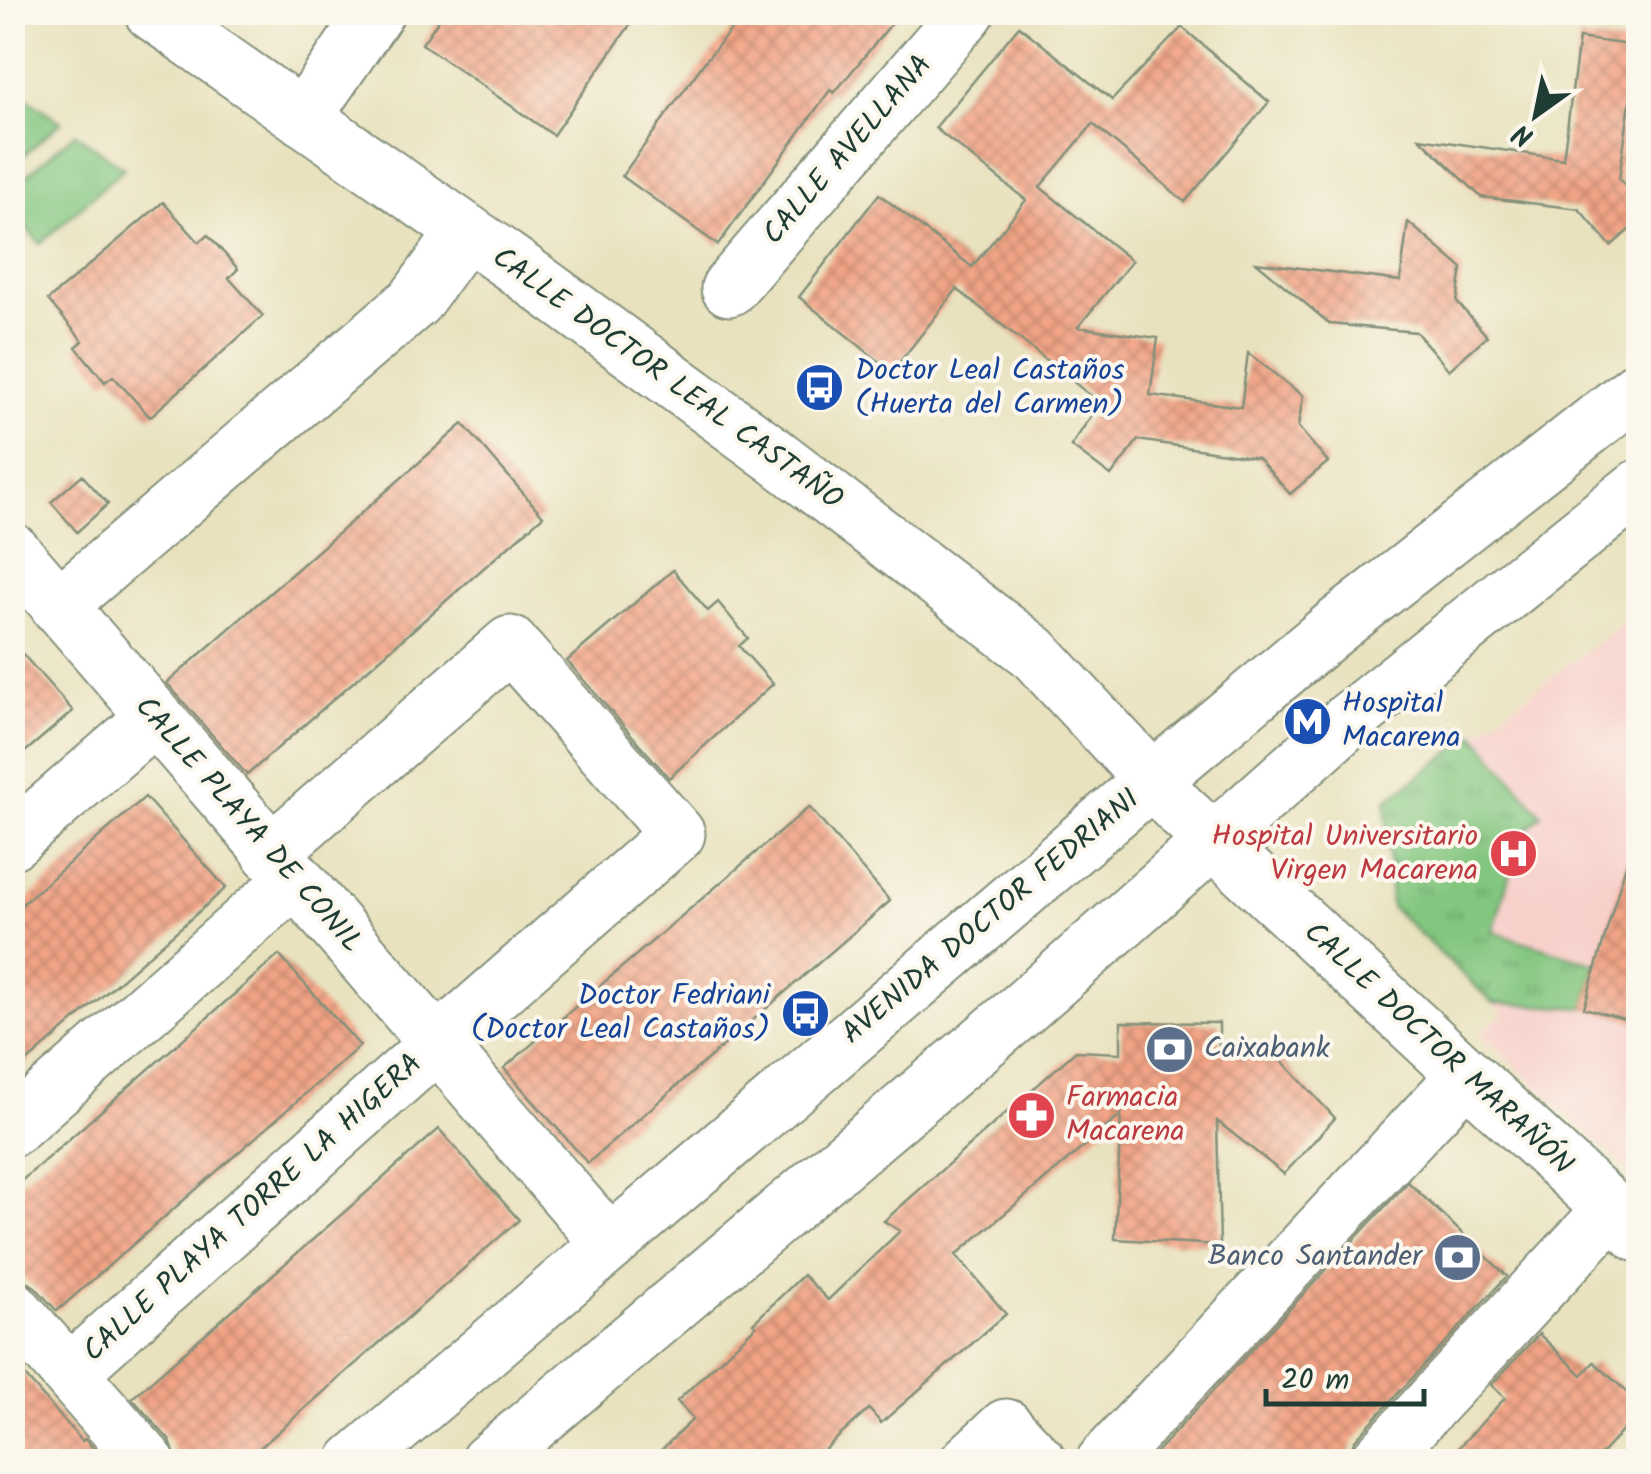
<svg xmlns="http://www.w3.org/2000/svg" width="1651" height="1474" font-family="Kalam,sans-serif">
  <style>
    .built { fill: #f7d0ca }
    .grass { fill: url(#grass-tufts); stroke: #50825a; stroke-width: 2.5 }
    .garden { fill: #82c67f; stroke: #50825a; stroke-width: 2.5 }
    .building { fill: url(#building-cross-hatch) }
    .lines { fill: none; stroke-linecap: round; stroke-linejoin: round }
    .street-casing { stroke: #84907a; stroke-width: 59 }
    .secondary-casing { stroke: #84907a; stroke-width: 59 }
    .primary-casing { stroke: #84907a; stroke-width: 59 }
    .street { stroke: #fff; stroke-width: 55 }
    .secondary { stroke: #fff; stroke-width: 55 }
    .primary { stroke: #fff; stroke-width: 55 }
    .labels { text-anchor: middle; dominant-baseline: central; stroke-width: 8; stroke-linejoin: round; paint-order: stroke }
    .street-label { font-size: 30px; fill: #1f3d34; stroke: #fbf7ec }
    .transit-label { font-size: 30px; fill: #164399; stroke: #fbf7ec; text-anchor: start }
    .health-label { font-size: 30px; fill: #be3a42; stroke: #fbf7ec; text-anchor: end }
    .service-label { font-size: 30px; fill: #4e5e75; stroke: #fbf7ec; text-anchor: start }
  </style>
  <defs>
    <pattern id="grass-tufts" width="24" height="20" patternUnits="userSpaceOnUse" patternTransform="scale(2.5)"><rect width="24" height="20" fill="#82c67f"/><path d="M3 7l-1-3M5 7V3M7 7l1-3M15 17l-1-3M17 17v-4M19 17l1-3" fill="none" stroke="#6aa269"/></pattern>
    <pattern id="building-cross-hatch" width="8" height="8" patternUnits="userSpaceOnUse" patternTransform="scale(2.5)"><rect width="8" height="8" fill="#f3a486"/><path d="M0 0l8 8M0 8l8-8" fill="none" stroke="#c4876e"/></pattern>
  </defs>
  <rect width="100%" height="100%" fill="#fbf7ec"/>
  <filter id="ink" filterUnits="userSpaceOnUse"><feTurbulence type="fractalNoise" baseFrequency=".01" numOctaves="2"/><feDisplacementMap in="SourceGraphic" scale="20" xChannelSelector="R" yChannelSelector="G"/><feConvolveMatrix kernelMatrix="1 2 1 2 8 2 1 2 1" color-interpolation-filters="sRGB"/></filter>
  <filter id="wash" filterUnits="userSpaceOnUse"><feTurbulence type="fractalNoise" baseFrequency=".0048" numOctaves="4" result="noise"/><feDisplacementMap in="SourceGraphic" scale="40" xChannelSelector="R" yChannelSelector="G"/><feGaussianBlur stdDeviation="2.25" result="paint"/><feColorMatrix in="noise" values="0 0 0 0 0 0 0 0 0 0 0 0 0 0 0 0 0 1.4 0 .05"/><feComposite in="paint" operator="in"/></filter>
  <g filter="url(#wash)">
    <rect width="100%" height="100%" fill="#e9e2bf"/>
    <path class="built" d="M1638,612v567l-159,-146 25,-19 -113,-107 -5,-106z"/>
    <path class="grass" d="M1475,734l67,81 -21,20 -28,97 104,32 -13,44 -91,-5 -102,-96 -5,-106z"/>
    <path class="garden" d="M13,88l48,34 -48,43z
      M75,133l49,35 -84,76 -27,-32v-25z"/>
    <g id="blocks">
      <path class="building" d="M444,12h195l-86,123 -131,-91z
        M746,12h155l-67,81 -4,-3 -112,155 -96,-69 84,-116z
        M1019,26l93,74 70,-73 87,75 -84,100 -92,-78 -53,63 92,74 -54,66 80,11 -8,57 91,12 7,-54 55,43 -5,31 30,35 -38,32 -32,-36 -120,-18 -27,36 -40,-30 29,-43 -143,-114 -65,83 -93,-75 80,-103 93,73 54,-67 -91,-72z
        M1579,38l59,8 -19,133 19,23v20l-27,24 -32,-37 -98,-12 -61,-59 143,21z
        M163,202l36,40 9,-7 30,34 -9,9 34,38 -113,101 -37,-41 -8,6 -29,-35 7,-6 -35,-41z
        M1408,222l54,46 -5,34 30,34 -38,34 -33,-38 -86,-8 -74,-62 144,19z
        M463,424l80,92 -296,259 -80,-92z
        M82,475l26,29 -31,28 -26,-30z
        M673,570l35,41 10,-9 30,36 -9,8 34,38 -104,94 -102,-117z
        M12,642l61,69 -61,52z
        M145,797l81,91 -214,187v-162z
        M809,807l81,94 -302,262 -84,-95z
        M1627,861l11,1v161l-54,-15z
        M279,955l81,91 -303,265 -22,-24 -12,-8 -11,-1v-89z
        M1121,1022l98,1v25l52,1 64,69 -51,56 -67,-53 3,124 -105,-6 6,-124 -165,140 50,59 -125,109 -12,-14 -58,53h-162l44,-43 -16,-18 79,-75 -3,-3 50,-48 25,25 72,-69 -16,-10 192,-170 45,2z
        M439,1129l80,91 -275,242h-67l-7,-21 -38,-43z
        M1408,1182l99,94 -153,165 -7,21h-200z
        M1539,1334l43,41 12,-13 44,40v12l-44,48h-149l60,-64 -14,-13z
        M12,1361l70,80 3,-2 20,23h-93z"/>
    </g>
  </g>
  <g filter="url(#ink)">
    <use href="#blocks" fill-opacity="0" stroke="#84907a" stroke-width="2.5"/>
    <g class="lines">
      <defs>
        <path id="street" d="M303,118l73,-106
          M729,288l238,-276
          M12,551l598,693
          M58,606l357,-305 50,-69
          M12,841l143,-124
          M12,1128l282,-248
          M12,1308l135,154
          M69,1373l369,-330 239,-209 -167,-190 -240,209
          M968,1462l38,-35 33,35
          M1104,1462l362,-387
          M1377,1462l235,-253"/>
        <path id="secondary" d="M355,1462l796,-681
          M488,1462l538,-456 188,-166"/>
        <path id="primary" d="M152,12l362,253 260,190 259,197 147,158 458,424
          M1151,781l183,-153 304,-239
          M1214,840l135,-120 289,-232"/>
      </defs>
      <use href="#street" class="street-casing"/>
      <use href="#secondary" class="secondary-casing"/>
      <use href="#primary" class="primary-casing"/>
      <use href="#street" class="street"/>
      <use href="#secondary" class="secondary"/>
      <use href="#primary" class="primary"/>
    </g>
  </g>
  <defs>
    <symbol id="bus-disc" viewBox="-11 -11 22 22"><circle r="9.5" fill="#1a4fb4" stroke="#fbf7ec"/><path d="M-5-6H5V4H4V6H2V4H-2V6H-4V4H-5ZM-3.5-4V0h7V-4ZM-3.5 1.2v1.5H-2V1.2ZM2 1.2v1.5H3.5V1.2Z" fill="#fff"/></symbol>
    <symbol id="metro-disc" viewBox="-11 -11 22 22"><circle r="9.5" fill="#1a4fb4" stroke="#fbf7ec"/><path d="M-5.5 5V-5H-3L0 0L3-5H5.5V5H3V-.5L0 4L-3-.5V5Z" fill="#fff"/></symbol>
    <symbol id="hospital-disc" viewBox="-11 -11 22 22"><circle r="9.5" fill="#e0444e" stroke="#fbf7ec"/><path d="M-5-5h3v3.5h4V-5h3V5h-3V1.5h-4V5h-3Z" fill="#fff"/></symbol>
    <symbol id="bank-disc" viewBox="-11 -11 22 22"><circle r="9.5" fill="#5c6f8a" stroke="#fbf7ec"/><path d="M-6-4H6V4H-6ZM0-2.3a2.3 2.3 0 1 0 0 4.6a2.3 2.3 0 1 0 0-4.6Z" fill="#fff"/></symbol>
    <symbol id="pharmacy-disc" viewBox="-11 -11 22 22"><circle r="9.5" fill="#e0444e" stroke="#fbf7ec"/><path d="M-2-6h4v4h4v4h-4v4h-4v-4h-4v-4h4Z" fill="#fff"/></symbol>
  </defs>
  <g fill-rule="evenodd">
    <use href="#bus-disc" x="792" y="360" width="55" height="55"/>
    <use href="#metro-disc" x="1280" y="694" width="55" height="55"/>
    <use href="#hospital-disc" x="1486" y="826" width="55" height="55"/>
    <use href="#bus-disc" x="778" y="986" width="55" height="55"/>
    <use href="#bank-disc" x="1142" y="1022" width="55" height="55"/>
    <use href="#pharmacy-disc" x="1004" y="1088" width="55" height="55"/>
    <use href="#bank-disc" x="1430" y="1230" width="55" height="55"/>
  </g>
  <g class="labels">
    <g class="street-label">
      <text transform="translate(848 150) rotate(-49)">CALLE AVELLANA</text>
      <text transform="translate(667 379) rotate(36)">CALLE DOCTOR LEAL CASTAÑO</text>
      <text transform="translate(248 825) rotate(49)">CALLE PLAYA DE CONIL</text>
      <text transform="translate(991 917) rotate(-40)">AVENIDA DOCTOR FEDRIANI</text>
      <text transform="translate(1438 1049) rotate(43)">CALLE DOCTOR MARAÑÓN</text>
      <text transform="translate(253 1208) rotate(-42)">CALLE PLAYA TORRE LA HIGERA</text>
    </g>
    <g class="transit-label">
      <text x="855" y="371">Doctor Leal Castaños<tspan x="855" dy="34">(Huerta del Carmen)</tspan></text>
      <text x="1342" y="704">Hospital<tspan x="1342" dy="34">Macarena</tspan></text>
      <text x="770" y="996" text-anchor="end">Doctor Fedriani<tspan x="770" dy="34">(Doctor Leal Castaños)</tspan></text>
    </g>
    <g class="health-label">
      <text x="1478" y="837">Hospital Universitario<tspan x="1478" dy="34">Virgen Macarena</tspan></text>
      <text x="1066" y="1098" text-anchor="start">Farmacia<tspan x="1066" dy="34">Macarena</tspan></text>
    </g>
    <g class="service-label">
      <text x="1204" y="1049">Caixabank</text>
      <text x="1422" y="1257" text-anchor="end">Banco Santander</text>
    </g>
  </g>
  <rect width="1651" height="1474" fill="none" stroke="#fbf7ec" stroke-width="50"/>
  <g transform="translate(1536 115) rotate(213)" stroke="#fbf7ec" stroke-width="8" paint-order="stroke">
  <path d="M0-8L18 38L0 25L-18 38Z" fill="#1f3d34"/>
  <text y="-15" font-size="28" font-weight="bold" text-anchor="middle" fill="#1f3d34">N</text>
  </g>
  <path d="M1266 1389v15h158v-15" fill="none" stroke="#1f3d34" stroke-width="5"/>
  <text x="1281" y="1389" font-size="30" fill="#1f3d34" stroke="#fbf7ec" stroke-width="8" paint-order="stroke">20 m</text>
</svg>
